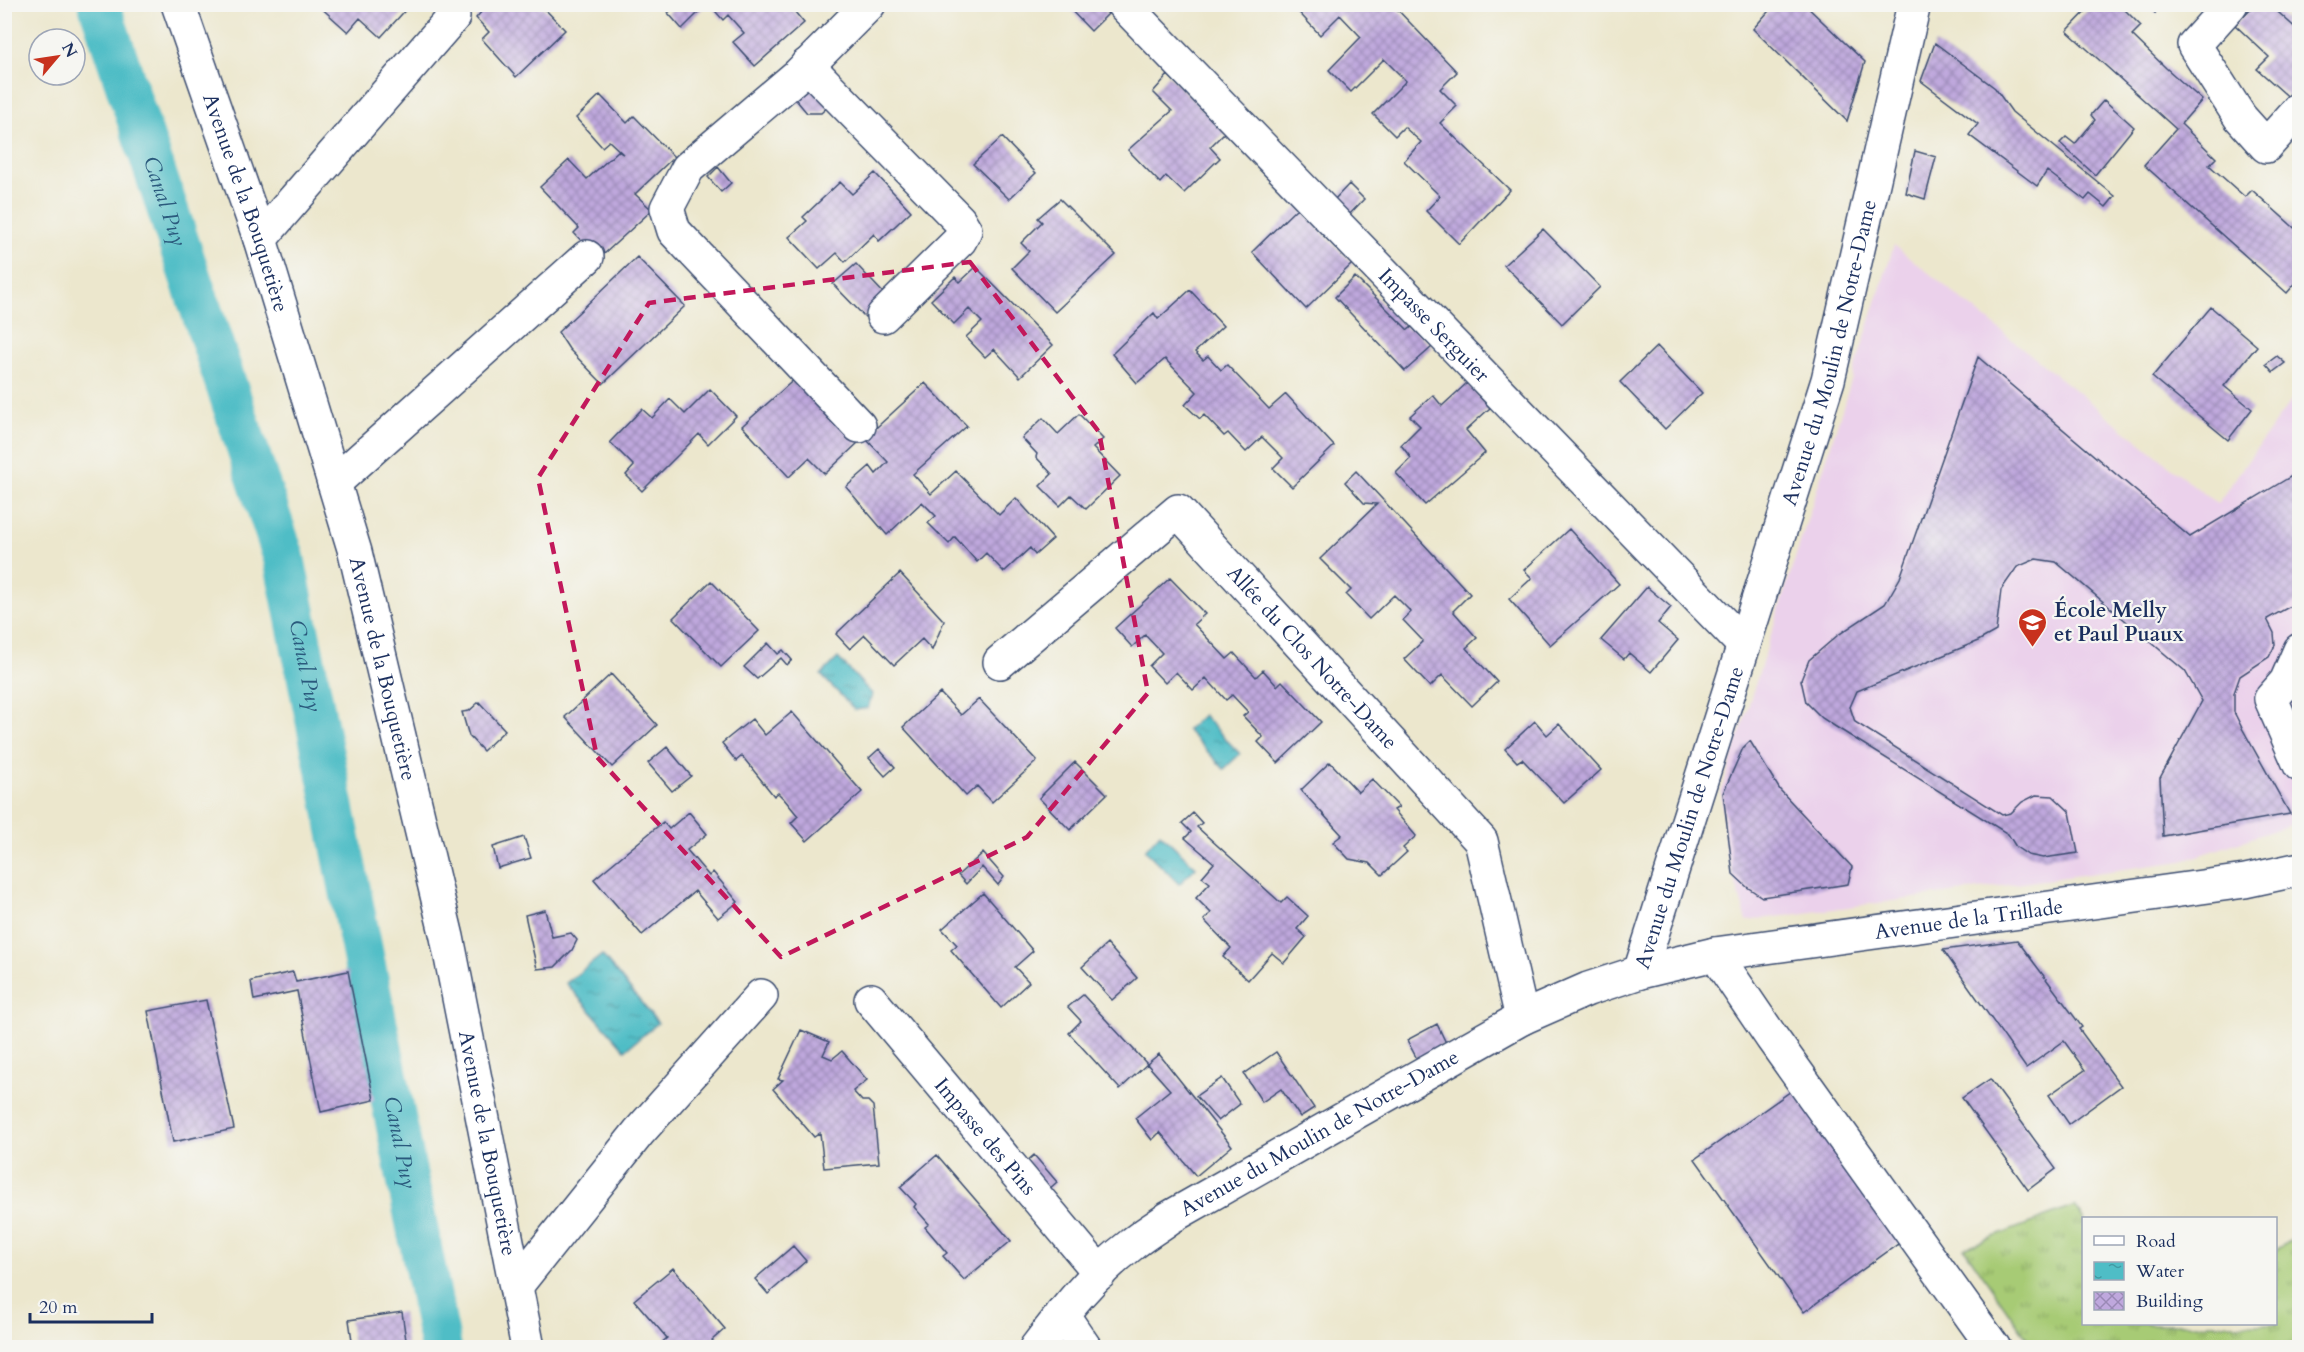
<svg xmlns="http://www.w3.org/2000/svg" width="2304" height="1352" font-family="Cardo,serif">
  <style>
    .built { fill: #ebd1eb }
    .grass { fill: url(#grass-tufts); stroke: #617d69; stroke-width: 1.5 }
    .water { fill: url(#water-ripples); stroke: #357692; stroke-width: 1.5 }
    .lines { fill: none; stroke-linecap: round; stroke-linejoin: round }
    .canal { stroke: #4fbdc6; stroke-width: 42 }
    .building { fill: url(#building-cross-hatch) }
    .minor-casing { stroke: #3a4b6f; stroke-width: 36 }
    .minor { stroke: #fff; stroke-width: 33 }
    .marked { fill: none; stroke: #c2185b; stroke-width: 4.5; stroke-dasharray: 12 8; stroke-linejoin: round }
    .labels { text-anchor: middle; dominant-baseline: central; stroke-width: 4.5; stroke-linejoin: round; paint-order: stroke }
    .street-label { font-size: 21px; fill: #1b2f5e; stroke: #f6f6f2 }
    .poi-label { font-size: 21px; font-weight: bold; fill: #1b2f5e; stroke: #f6f6f2; text-anchor: start }
    .water-label { font-size: 22px; font-style: italic; fill: #2b5a7d; stroke: #f6f6f2 }
  </style>
  <defs>
    <pattern id="grass-tufts" width="24" height="20" patternUnits="userSpaceOnUse" patternTransform="scale(1.5)"><rect width="24" height="20" fill="#a7cb74"/><path d="M3 7l-1-3M5 7V3M7 7l1-3M15 17l-1-3M17 17v-4M19 17l1-3" fill="none" stroke="#87a562"/></pattern>
    <pattern id="water-ripples" width="26" height="14" patternUnits="userSpaceOnUse" patternTransform="scale(1.5)"><rect width="26" height="14" fill="#4fbdc6"/><path d="M2 4q2-2 4 0t4 0M15 11q2-2 4 0t4 0" fill="none" stroke="#419aa4"/></pattern>
    <pattern id="building-cross-hatch" width="8" height="8" patternUnits="userSpaceOnUse" patternTransform="scale(1.5)"><rect width="8" height="8" fill="#bfa8dd"/><path d="M0 0l8 8M0 8l8-8" fill="none" stroke="#9a89b6"/></pattern>
  </defs>
  <rect width="100%" height="100%" fill="#f6f6f2"/>
  <filter id="ink" filterUnits="userSpaceOnUse"><feTurbulence type="fractalNoise" baseFrequency=".0167" numOctaves="2"/><feDisplacementMap in="SourceGraphic" scale="12" xChannelSelector="R" yChannelSelector="G"/><feConvolveMatrix kernelMatrix="1 2 1 2 8 2 1 2 1" color-interpolation-filters="sRGB"/></filter>
  <filter id="wash" filterUnits="userSpaceOnUse"><feTurbulence type="fractalNoise" baseFrequency=".008" numOctaves="4" result="noise"/><feDisplacementMap in="SourceGraphic" scale="24" xChannelSelector="R" yChannelSelector="G"/><feGaussianBlur stdDeviation="1.35" result="paint"/><feColorMatrix in="noise" values="0 0 0 0 0 0 0 0 0 0 0 0 0 0 0 0 0 1.4 0 .05"/><feComposite in="paint" operator="in"/></filter>
  <g filter="url(#wash)">
    <rect width="100%" height="100%" fill="#ece7cd"/>
    <path class="built" d="M1894,245l323,259 82,-115v433l-116,39 -436,60 -21,-69 -5,-59z"/>
    <path class="grass" d="M2075,1206l9,12v106h192v-74l23,-16v113h-266l-69,-99z"/>
    <path class="water" d="M838,658l34,36 -4,14 -13,2 -34,-35z
      M1203,715l37,39 -16,15 -37,-39z
      M1160,833l36,34 -17,17 -34,-34z
      M602,955l56,68 -33,27 -59,-67z"/>
    <g class="lines">
      <path class="canal" id="s1" d="M99,4l185,554 157,790"/>
    </g>
    <g id="blocks">
      <path class="building" d="M317,4h94l-30,33 -21,-19 -12,14z
        M488,4h52l25,26 -49,47 -34,-38 7,-7 -13,-14z
        M678,4h29l-25,25 -14,-16z
        M709,4h83l-2,2 14,17 -49,43 -22,-24 11,-9 -16,-18 -5,5z
        M1065,4h34l9,10 -17,17z
        M1291,4h101l65,68 -17,17 17,17 -17,17 70,67 -51,54 -33,-33 14,-15 -36,-35 17,-19 -17,-15 -9,9 -22,-22 33,-33 -22,-22 -33,33 -22,-22 32,-33 -21,-22 -20,20z
        M1775,4h29l61,58 -18,59 -94,-92z
        M2093,4h26l22,22 -9,9 34,33 36,32 -21,24 35,34 -7,7 36,32 7,-7 48,43v45l-13,15 -143,-128 32,-36 -109,-98z
        M2146,4h16l-7,9z
        M2255,4h14l31,28v62l-7,7 -36,-32 12,-12 -34,-32z
        M1935,43l60,45 17,24 103,84 -9,11 -16,-13 -5,6 -38,-29 -10,15 -68,-51 9,-11 -57,-43z
        M1168,75l57,57 -15,15 10,11 -36,35 -18,-17 -6,7 -32,-33 44,-39 -19,-19z
        M800,87l25,1 10,12 -14,13h-14l-15,-18z
        M600,95l27,28 7,-7 40,41 -39,37 17,16 -49,45 -10,-10 -4,4 -15,-16 5,-5 -39,-41 29,-27 18,19 31,-28 5,3 -14,-13 -7,6 -26,-29z
        M2104,100l30,27 -39,48 -35,-32 6,-6 9,7 20,-24 -4,-5z
        M1002,137l34,36 -27,26 -36,-35z
        M1915,151l21,6 -11,42 -19,-6z
        M718,167l13,16 -10,9 -13,-15z
        M875,173l36,38 -32,30 -5,-7 -29,28 -8,-9 -18,16 -30,-32 18,-16 -4,-4 37,-35 12,12z
        M1349,184l15,15 -15,16 -15,-15z
        M1060,199l56,56 -61,57 -43,-44 17,-17 -8,-8 21,-21 -4,-4z
        M1298,207l54,57 -46,45 -54,-57z
        M1543,229l57,58 -38,37 -58,-59z
        M637,257l48,49 -82,78 -34,-35 -11,-17z
        M856,264l31,33 -22,20 -32,-33z
        M976,267l77,78 -33,32 -26,-28 -9,8 -19,-20 16,-15 -13,-13 -15,15 -23,-24 24,-23 5,5z
        M1355,277l53,53 4,-3 20,20 -27,24 -70,-74z
        M1190,290l33,36 -28,26 8,8 5,-4 13,14 6,-5 42,44 17,-15 48,52 -42,41 -19,-19 10,-10 -21,-21 -16,15 -18,-19 -4,3 -20,-21 -4,4 -15,-14 12,-13 -32,-33 -28,24 -25,-29 42,-41 4,6z
        M2211,307l46,39 -33,40 28,23 -24,31 -76,-63z
        M1657,346l45,47 -37,36 -45,-47z
        M2277,356l8,7 -12,9 -7,-8z
        M1978,357l212,180 110,-66v130l-33,18 7,14 1,12 -6,12 -29,19 -6,17v19l8,16 48,86 -127,22 -3,-58 42,-77 -17,-30 -129,-109 -20,-3 -19,8 -16,23 -5,41 -18,10 -121,50 -7,16 5,15 147,93 9,-2 11,-11 14,-7 17,1 17,16 8,41 -35,5 -15,-3 -12,-8 -8,-13 -172,-107 -14,-9 -16,-16 -5,-22 8,-20 29,-25 47,-31 15,-26z
        M798,376l61,66 -34,32 -16,-16 -20,19 -47,-51z
        M925,383l42,43 -54,48 18,20 25,-23 43,44 17,-17 37,41 -18,16 -5,-7 -26,24 -18,-19 -9,9 -22,-25 -6,7 -21,-21 8,-7 -14,-14 -35,33 -41,-48 24,-21 6,8 12,-12 -23,-24z
        M1467,383l23,25 -24,22 19,23 -60,52 -29,-32 15,-15 -10,-13 19,-19 -10,-10 23,-21 9,11z
        M710,389l26,27 -28,28 -9,-10 -57,57 -16,-16 8,-9 -24,-24 32,-33 10,9 18,-19 15,15z
        M1079,414l24,25 -10,9 27,28 -34,33 -15,-14 -11,11 -20,-20 12,-12 -16,-17 1,-3 -15,-16 21,-20 15,16z
        M1356,471l114,123 -17,17 24,27 -11,10 31,34 -25,24 -30,-31 -12,12 -26,-28 19,-18 -20,-21 8,-8 -17,-17 -25,24 -23,-24 5,-5 -31,-31 57,-55 -13,-1 -19,-21z
        M1569,529l50,55 -69,61 -41,-46 23,-21 -8,-8z
        M900,573l44,48 -12,29 -10,-11 -28,26 -29,-30 -15,14 -14,-15z
        M1170,578l35,36 -11,10 33,35 7,-6 22,24 7,-7 14,16 5,-5 39,41 -43,41 -20,-21 5,-5 -20,-21 5,-4 -16,-17 -6,5 -20,-22 -13,12 -17,-18 -11,11 -16,-17 13,-13 -17,-18 -13,12 -17,-19z
        M711,581l48,50 -38,36 -48,-49z
        M1647,587l24,20 -13,16 20,17 -27,32 -22,-19 -5,6 -23,-19z
        M768,643l10,11 5,-4 9,10 -5,5 -6,-7 -24,21 -13,-12z
        M611,674l46,51 -45,42 -47,-50z
        M940,693l21,22 18,-16 58,62 -45,41 -15,-16 -11,10 -63,-69z
        M479,702l26,28 -22,21 -14,-15 -7,-24 7,-1z
        M792,712l70,80 -55,49 -16,-18 7,-7 -14,-17 -6,-6 -4,3 -32,-40 -6,5 -14,-18 30,-24 13,16z
        M1535,721l12,14 12,-11 42,46 -37,33 -42,-44 -5,3 -12,-13z
        M1750,741l30,49 72,77 -4,17 -86,13 -15,-10 -14,-13 -10,-81 20,-45z
        M667,747l24,29 -19,15 -24,-28z
        M879,749l16,18 -10,9 -16,-18z
        M1075,762l32,32 -37,36 -31,-32z
        M1330,762l28,30 14,-13 27,28 -5,3 22,26 -13,12 4,4 -25,23 -12,-12 -21,-4 -16,-17 9,-7 -41,-45z
        M689,812l18,22 -20,16 22,26 4,-4 25,30 -20,16 -23,-27 -53,44 -48,-56 69,-57 6,7z
        M1193,813l9,10 -5,4 84,76 6,-6 21,19 -11,13 9,8 -22,26 -12,-10 -24,27 -25,-23 8,-9 -27,-28 7,-7 -15,-15 14,-15 -8,-6 12,-14 -29,-25 6,-6 -9,-9z
        M524,837l7,21 -33,10 -5,-21z
        M983,853l21,24 -6,8 -16,-18 -16,17 -8,-9z
        M983,893l50,58 -18,16 14,15 -28,26 -50,-58 6,-5 -15,-16z
        M545,910l7,27 19,-4 6,7 -5,10 -17,17 -18,2 -12,-54z
        M2017,940l65,87 -3,2 42,57 -52,38 -20,-29 36,-25 -21,-29 -38,27 -83,-118z
        M1107,944l30,34 -25,22 -30,-33z
        M348,971l26,129 -53,12 -24,-121 -43,9 -3,-19 42,-9 3,10z
        M1083,995l64,69 -27,25 -51,-56 12,-12 -13,-14z
        M206,1000l28,129 -61,13 -25,-131z
        M1437,1024l9,19 -29,16 -10,-19z
        M801,1030l28,12 -6,13 9,4 10,-8 25,29 -14,11 9,10h6l5,5 6,57 -55,5 -4,-35 -6,4 -41,-48 10,-9 -5,-1z
        M1276,1052l38,56 -14,9 -19,-28 -19,13 -18,-28z
        M1159,1054l73,92 -36,30 -36,-44 -8,8 -17,-22 35,-28 -23,-26z
        M1222,1078l18,26 -22,17 -22,-25z
        M1990,1079l66,90 -28,21 -66,-92z
        M1794,1089l108,152 -98,71 -109,-153z
        M937,1155l74,86 -47,39 -21,-24 4,-3 -22,-26 4,-3 -15,-17 2,-3 -16,-17z
        M1034,1155l23,27 -9,8 -22,-28z
        M793,1246l13,15 -38,33 -13,-15z
        M673,1268l52,61 -13,11 6,7h-58l-2,-1 9,-8 -33,-38z
        M402,1312l5,35h-54l-4,-27z"/>
    </g>
  </g>
  <g filter="url(#ink)">
    <use href="#blocks" fill-opacity="0" stroke="#3a4b6f" stroke-width="1.5"/>
    <g class="lines">
      <defs>
        <g id="minor">
          <path id="s2" d="M178,4l82,235 95,313 92,385 81,411"/>
          <path id="s3" d="M1123,4l621,641"/>
          <path d="M2231,4l-37,41 46,72 26,29 34,-38"/>
          <path d="M807,65l152,155 6,10 -5,10 -77,76"/>
          <path d="M260,239l193,-222"/>
          <path d="M859,426l-185,-195 -7,-23 21,-40 111,-94 70,-70"/>
          <path d="M334,483l253,-226"/>
          <path d="M2300,650l-14,32 -15,17 29,66"/>
          <path id="s4" d="M1000,662l178,-151 303,330 41,177"/>
          <path d="M1715,954l57,84 222,310"/>
          <path id="s5" d="M1640,972l188,-592 86,-376"/>
          <path id="s6" d="M871,1000l229,273"/>
          <path d="M516,1286l123,-154 122,-136"/>
          <path d="M1062,1314l23,34"/>
          <path id="s7" d="M1036,1348c28,-37 58,-75 95,-103 12,-10 26,-18 38,-27l353,-200 66,-29 52,-17 75,-18 530,-73 55,-12"/>
        </g>
      </defs>
      <use href="#minor" class="minor-casing"/>
      <use href="#minor" class="minor"/>
    </g>
  </g>
  <path class="marked" d="M970,262l129,170 49,261 -121,144 -246,120 -184,-200 -59,-279 111,-175z"/>
  <defs>
    <symbol id="school-pin" viewBox="-11 -11 22 30"><path d="M0 17L-7.5 6A9.5 9.5 0 1 1 7.5 6Z" fill="#c8321e" stroke="#f6f6f2"/><path d="M0-5L7-2L0 1L-7-2ZM-4 1L0 2.5L4 1V4Q0 6-4 4Z" fill="#fff"/></symbol>
  </defs>
  <g fill-rule="evenodd">
    <use href="#school-pin" x="2016" y="606" width="33" height="45"/>
  </g>
  <g class="labels">
    <g class="street-label">
      <text stroke="none"><textPath href="#s2" startOffset="210">Avenue de la Bouquetière</textPath></text>
      <text stroke="none"><textPath href="#s3" startOffset="447">Impasse Serguier</textPath></text>
      <text stroke="none"><textPath href="#s5" startOffset="648">Avenue du Moulin de Notre-Dame</textPath></text>
      <text stroke="none"><textPath href="#s4" startOffset="432">Allée du Clos Notre-Dame</textPath></text>
      <text stroke="none"><textPath href="#s2" startOffset="696">Avenue de la Bouquetière</textPath></text>
      <text stroke="none"><textPath href="#s5" startOffset="162">Avenue du Moulin de Notre-Dame</textPath></text>
      <text stroke="none"><textPath href="#s7" startOffset="1053">Avenue de la Trillade</textPath></text>
      <text stroke="none"><textPath href="#s7" startOffset="360">Avenue du Moulin de Notre-Dame</textPath></text>
      <text stroke="none"><textPath href="#s6" startOffset="178">Impasse des Pins</textPath></text>
      <text stroke="none"><textPath href="#s2" startOffset="1182">Avenue de la Bouquetière</textPath></text>
    </g>
    <g class="poi-label">
      <text x="2054" y="610">École Melly<tspan x="2054" dy="24">et Paul Puaux</tspan></text>
    </g>
    <g class="water-label">
      <text stroke="none"><textPath href="#s1" startOffset="208">Canal Puy</textPath></text>
      <text stroke="none"><textPath href="#s1" startOffset="694">Canal Puy</textPath></text>
      <text stroke="none"><textPath href="#s1" startOffset="1180">Canal Puy</textPath></text>
    </g>
  </g>
  <rect width="2304" height="1352" fill="none" stroke="#f6f6f2" stroke-width="24"/>
  <rect x="2082" y="1217" width="195" height="108" fill="#f6f6f2" stroke="#9ea6b7" stroke-width="1.5"/>
  <rect x="2094" y="1236" width="30" height="9" fill="#ffffff" stroke="#9ea6b7" stroke-width="1.5"/>
  <text x="2136" y="1247" font-size="18" fill="#1b2f5e">Road</text>
  <rect x="2094" y="1262" width="30" height="18" fill="url(#water-ripples)" stroke="#9ea6b7" stroke-width="1.5"/>
  <text x="2136" y="1277" font-size="18" fill="#1b2f5e">Water</text>
  <rect x="2094" y="1292" width="30" height="18" fill="url(#building-cross-hatch)" stroke="#9ea6b7" stroke-width="1.5"/>
  <text x="2136" y="1307" font-size="18" fill="#1b2f5e">Building</text>
  <g transform="translate(57 57) rotate(61)"><circle r="28" fill="#f6f6f2" stroke="#9ea6b7" stroke-width="1.5"/>
  <path d="M0-4.5L10 22L0 15L-10 22Z" fill="#c8321e"/>
  <text y="-9" font-size="16" font-weight="bold" text-anchor="middle" fill="#1b2f5e">N</text>
  </g>
  <path d="M30 1313v9h122v-9" fill="none" stroke="#1b2f5e" stroke-width="3"/>
  <text x="39" y="1313" font-size="18" fill="#1b2f5e" stroke="#f6f6f2" stroke-width="4.5" paint-order="stroke">20 m</text>
</svg>
